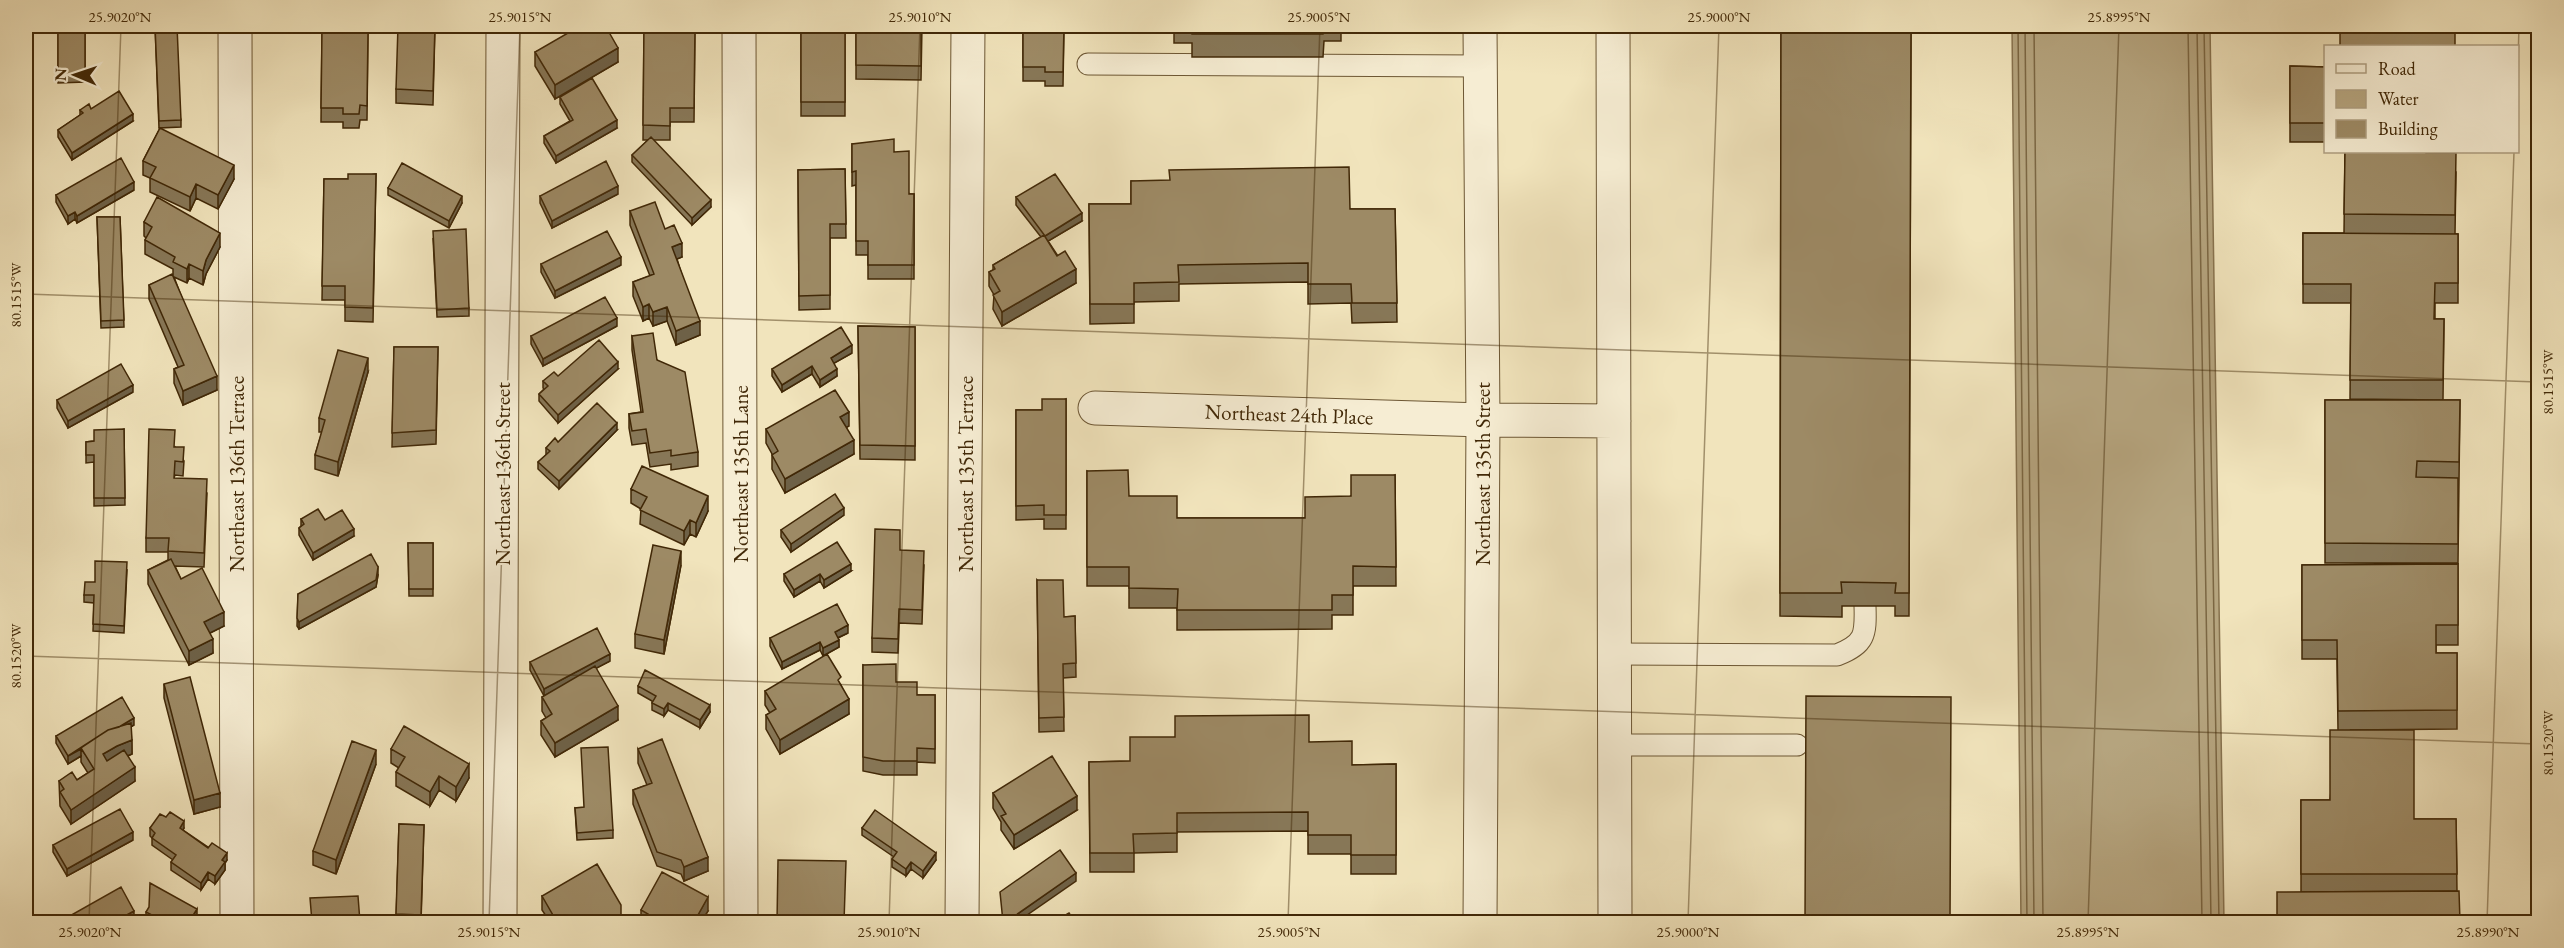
<svg xmlns="http://www.w3.org/2000/svg" width="2564" height="948" font-family="'EB Garamond',serif">
  <style>
    .water { fill: #b5a47e; stroke: #87724e; stroke-width: 1.5 }
    .lines { fill: none; stroke-linecap: round; stroke-linejoin: round }
    .shore { stroke: #7b6642; stroke-width: 1.5 }
    .service-casing { stroke: #6d5734; stroke-width: 23 }
    .minor-casing { stroke: #6d5734; stroke-width: 35 }
    .tertiary-casing { stroke: #6d5734; stroke-width: 35 }
    .service { stroke: #f6edd3; stroke-width: 21 }
    .minor { stroke: #f6edd3; stroke-width: 33 }
    .tertiary { stroke: #f6edd3; stroke-width: 33 }
    .wall { fill: #877757; stroke: #412807; stroke-width: 1.5 }
    .shaded-wall { fill: #6e6147; stroke: #412807; stroke-width: 1.5 }
    .building { fill: #9d8a65; stroke: #412807; stroke-width: 1.5 }
    .ticks { fill: none; stroke: #412807; stroke-width: 1.5; stroke-opacity: 0.45 }
    .labels { text-anchor: middle; dominant-baseline: central; stroke-width: 4.5; stroke-linejoin: round; paint-order: stroke }
    .street-label { font-size: 21px; fill: #412807; stroke: #f6edd3 }
    .neatline { fill: none; stroke: #412807; stroke-width: 2 }
    .ticks-label { font-size: 15px; text-anchor: middle; fill: #412807 }
  </style>
  <rect width="100%" height="100%" fill="#f1e4bc"/>
  <filter id="stains"><feTurbulence type="fractalNoise" baseFrequency=".00333" numOctaves="4"/><feColorMatrix values="0 0 0 0 .2 0 0 0 0 .09 0 0 0 0 .02 0 0 0 .5 -.17"/></filter>
  <radialGradient id="worn" r=".72"><stop offset=".6" stop-color="#630" stop-opacity="0"/><stop offset="1" stop-color="#630" stop-opacity=".3"/></radialGradient>
  <path class="water" d="M2012,26h198l14,896h-203z"/>
  <g class="lines">
    <path class="shore" d="M2018,26l9,896
      M2025,26l9,896
      M2034,26l9,896
      M2188,26l14,896
      M2197,26l14,896
      M2204,26l15,896"/>
    <defs>
      <path id="service" d="M1088,64l393,2
        M1614,654l223,1c28,-11 29,-20 28,-49
        M1614,745h183"/>
      <path id="minor" d="M235,26l2,896
        M739,26l2,896
        M1095,408l388,12
        M500,922l3,-896
        M962,922l6,-896"/>
      <path id="tertiary" d="M1613,26l2,896
        M1483,420l131,1
        M1480,922l3,-502 -3,-394"/>
    </defs>
    <use href="#service" class="service-casing"/>
    <use href="#minor" class="minor-casing"/>
    <use href="#tertiary" class="tertiary-casing"/>
    <use href="#service" class="service"/>
    <use href="#minor" class="minor"/>
    <use href="#tertiary" class="tertiary"/>
  </g>
  <path class="wall" d="M58,26h27v56l-27,1z
    M155,26l26,94v7l-21,1 74,51 -16,30 -22,-11 -6,13 -40,-19v-14l-7,-3v-14l17,-33h-1z
    M435,26l-2,79 -37,-2v-14z
    M550,26h16l-12,6z
    M644,26h51l-1,96h-24v18h-17l58,67 -19,18 -60,-63v-7l16,-15h-5z
    M801,26h44v90h-44z
    M856,26h66l-1,54 -65,-1z
    M1023,26h41l-1,60h-18v-5h-22z
    M1174,26h167v15h-17l-1,16h-131v-14h-18z
    M1781,26h130l-2,590h-14v-10h-53v11l-62,-1z
    M601,30l17,32 -63,37 -20,-33v-14z
    M322,31l46,1 -1,88h-7l-1,8h-16v-6h-22z
    M2290,66l35,1v75h-35z
    M560,97l57,31 -61,35 -12,-20v-7l26,-15 -10,-17z
    M91,109l42,12 -61,39 -14,-23v-7l22,-15v-5z
    M852,144l42,8 15,42h5v85h-46v-24h-12v-70l-4,1z
    M2345,152l81,1 30,19 -1,62h3v69h-23v16h9l-1,81 -93,-1 1,-96h-48v-70h41z
    M845,169l1,69h-16v71l-31,1 -1,-140z
    M376,174l-3,148 -28,-1v-21h-23l2,-121h24z
    M1131,181l219,28h45l2,113 -45,1 -1,-20 -43,1v-22l-129,2v17l-45,1v21l-44,1 -1,-120h42z
    M388,188l74,15 -13,25 -61,-33z
    M134,190l-57,33 -2,-4 -7,5 -12,-22v-7z
    M618,194l-66,34 -12,-25v-7z
    M1016,197l66,24 -34,20 28,42 -74,43 -9,-17 1,-14 -5,-9v-14l4,-2v-5l48,-28 -25,-32z
    M630,211l35,18 17,28 -5,2 23,76 -24,10 -9,-24 -14,5 -4,-8 -6,3 -10,-25v-14l17,-6 -20,-51z
    M97,217h23l4,110 -23,1z
    M144,222l76,25 -14,27 -3,11 -14,-7 -2,5 -13,-6 43,113 -34,15 -9,-22v-14l4,-2 -29,-68v-14l24,-10v-6l-28,-15v-14l1,-2 -2,-2z
    M433,238l36,70v8l-32,1z
    M541,264l80,1 -66,33 -14,-26z
    M617,326l-74,40 -12,-22v-8z
    M858,326l57,1v133l-55,-1z
    M632,336l25,24 41,92v14l-27,4v-6l-21,3 -4,-24 -14,2 -3,-17v-14l12,-2 -9,-62z
    M394,347h44l-2,97 -44,3z
    M852,353l-18,10 3,13 -17,11 -8,-13 -30,18 -10,-16v-7z
    M618,369l-60,54 -19,-22v-7l5,-5 -1,-1v-7l15,-5z
    M368,372l-30,104 -23,-7v-14l7,-23h-3v-14z
    M133,392l-65,36 -11,-20v-8z
    M1066,399v130h-22v-10l-28,1v-110h26z
    M2325,400h135l-2,163h-133z
    M849,426l-3,1 8,27 -69,39 -13,-24v-15l-6,-11v-14z
    M124,429l1,76 -31,1v-44l-8,1v-21l8,-1z
    M617,430l-58,59 -21,-20v-7l8,-7v-7l12,-6z
    M175,447l9,14 -1,15 -8,-1 -1,3 33,15 -3,74 -29,-1 6,13 43,47 -14,7 3,20 -24,12 -41,-81v-14l20,-10v-8h-22v-14z
    M1087,471l42,25 48,22h128l90,-43 1,111h-43v29h-21v14l-155,1v-22h-48v-22h-42z
    M631,489l77,22 -12,26 -6,-3 -6,11 -44,-21 1,-15 -10,-6z
    M844,515l-53,37 -10,-15v-7z
    M301,519l24,1 29,16 -41,24 -14,-25v-7l2,-2z
    M408,543h25v53h-24z
    M900,550l24,15 -2,59 -23,-1 -1,30 -26,-1v-14z
    M2458,564v81h-22v8h21v76l-106,1 63,89h42l1,72 -156,1v-92h29l8,-70 -1,-71h-35v-94z
    M681,565l-17,89 -29,-6v-14z
    M127,570l-3,63 -31,-2 1,-28 -10,-1v-7l11,-13z
    M851,571l-27,17 -4,-7 -26,16 -10,-16v-7z
    M378,575l-2,12 -77,42 -2,-3 1,-32z
    M1037,580l27,37 11,-1 1,61 -13,1 1,53 -25,1z
    M848,633l-10,5 1,9 -16,9 -3,-6 -38,19 -12,-23v-8z
    M610,661l-14,7 22,52 -63,37 -14,-22v-14l5,-3 -4,-7v-14l2,-1 -14,-26v-8z
    M863,665l54,30h18v68l-18,-1v13h-34l-20,-4z
    M164,684l56,123 -26,7 -30,-116z
    M841,685l8,29 -69,40 -14,-25v-14l4,-2 -5,-8v-14z
    M638,686l72,26 -10,16 -32,-18 -4,6 -12,-6v-9l-14,-8z
    M134,725l-3,2 1,27 -4,2 7,25 -64,43 -11,-18 -1,-25 18,-1 11,-7 -7,-11v-6l-13,8 -12,-21v-7z
    M1175,737l134,5 43,23 44,-1v110h-45v-20h-43v-23l-131,1v20l-43,1v19h-44l-1,-110 41,-1z
    M391,749l78,29 -13,23 -17,-11 -9,16 -34,-20v-14l3,-4 -8,-5z
    M638,749l70,122 -24,10 -3,-7 -24,-8 -24,-62v-14l14,-5 -9,-22z
    M376,764l-40,110 -23,-9v-14z
    M993,793l84,17 -63,39 -13,-19v-8l-8,-14z
    M575,808l38,22v8l-36,2z
    M166,817l18,11 -1,2 44,30 -2,3v7l-10,14 -7,-5 -7,11 -30,-20v-8l2,-2 -21,-15v-7l-2,-2v-8z
    M399,824l25,1 -3,97 -25,-1z
    M862,828l74,32 -13,18 -12,-9 -5,7 -14,-9v-8l2,-2 -32,-22z
    M133,840l-66,36 -14,-24v-7z
    M542,896l79,26h-71l-8,-12z
    M641,910l67,1 -7,11h-60z
    M146,912l51,4 -4,6h-40l-7,-3z"/>
  <path class="shaded-wall" d="M554,26h12l-12,6z
    M618,48v14l-63,37v-14z
    M133,114v7l-61,39v-7z
    M617,120v8l-61,35v-7z
    M234,165v14l-16,30v-14z
    M134,182v8l-57,33v-7z
    M196,184v14l-6,13v-14z
    M618,186v8l-66,34v-7z
    M462,196v7l-13,25v-7z
    M711,200v7l-19,18v-7z
    M75,212v7l-7,5v-8z
    M1082,213v8l-37,22v-7z
    M220,233v14l-14,27 -3,11v-14l3,-11z
    M682,243v14l-10,4v-14z
    M621,257v8l-66,33v-7z
    M189,264v14l-2,5v-14z
    M1076,269v14l-74,43v-14z
    M649,304v14l-6,3v-14z
    M667,307v14l-14,5v-14z
    M617,318v8l-74,40v-7z
    M700,321v14l-24,10v-14z
    M852,345v8l-21,12v-7z
    M368,358v14l-30,104v-14z
    M618,362v7l-60,54v-8z
    M812,366v8l-30,18v-7z
    M837,369v7l-17,11v-7z
    M217,376v14l-34,15v-14z
    M133,385v7l-65,36v-7z
    M849,412v14l-9,5v-14z
    M617,423v7l-58,59v-8z
    M854,440v14l-69,39v-14z
    M708,496v15l-12,26v-14z
    M844,508v7l-53,37v-8z
    M690,520v14l-6,11v-14z
    M354,529v7l-41,24v-7z
    M681,551v14l-17,89v-14z
    M851,564v7l-27,17v-8z
    M378,567v8l-2,12 -77,42v-7z
    M820,574v7l-26,16v-7z
    M224,612v14l-20,10v-14z
    M848,625v8l-13,6v-7z
    M213,639v14l-24,12v-14z
    M839,640v7l-16,9v-8z
    M820,642v8l-38,19v-7z
    M610,654v7l-66,35v-7z
    M849,699v15l-69,40v-14z
    M668,703v7l-4,6v-7z
    M710,705v7l-10,16v-8z
    M618,706v14l-63,37v-14z
    M134,718v7l-49,29 -4,-5z
    M132,740v14l-15,6 -14,8v-14l14,-8z
    M81,749v7l-13,8v-8z
    M376,750v14l-40,110v-14z
    M469,764v14l-13,23v-14z
    M135,767v14l-64,43v-14z
    M439,776v14l-9,16v-14z
    M220,793v14l-26,7v-14z
    M1077,796v14l-63,39v-14z
    M184,821v7l-4,7v-7z
    M133,832v8l-66,36v-7z
    M227,853v7l-2,3v7l-10,14v-8l7,-16z
    M936,853v7l-13,18v-7z
    M708,857v14l-24,10v-14z
    M911,862v7l-5,7v-7z
    M208,872v7l-7,11v-7z
    M1076,873v8l-59,41h-11z
    M708,897v14l-7,11h-7z
    M197,909v7l-4,6h-4z
    M134,911v7l-7,4h-13z"/>
  <path class="building" d="M58,26h27v49l-27,1z
    M155,26h22l4,94 -22,1z
    M398,26h37l-2,65 -37,-2z
    M580,26h19l2,4 5,-3 12,21 -63,37 -20,-33z
    M644,26h51l-1,82h-24v18l-27,-1z
    M801,26h44v76h-44z
    M856,26h65v40l-65,-1z
    M1023,26h41l-1,46h-18v-5h-22z
    M1192,26h132l-1,8h-131z
    M1781,26h130l-2,567h-14l1,-10 -55,-1 1,11h-62z
    M2340,26h115v20h-115z
    M322,31l46,1 -1,74 -7,-1 -1,9h-16v-6h-22z
    M2290,66l35,1v56h-35z
    M592,78l25,42 -61,36 -12,-20 29,-16 -13,-23z
    M119,91l14,23 -61,39 -14,-23 25,-17 -3,-3 9,-6 2,5z
    M160,128l74,37 -16,30 -22,-11 -6,13 -40,-19 6,-11 -13,-6z
    M651,137l60,63 -19,18 -60,-63z
    M894,139v13l15,-1v43h5v71h-46v-24h-12v-70l-4,1v-28z
    M2345,152h81v1h30l-1,62 -111,-1z
    M121,158l13,24 -57,34 -2,-4 -7,4 -12,-21z
    M606,161l12,25 -66,35 -12,-25z
    M402,163l60,33 -13,25 -61,-33z
    M1349,167l1,42h45l2,94h-45l-1,-19h-43v-21l-130,2 1,17 -45,1v21h-44l-1,-100h42v-23l39,-1 -1,-10z
    M845,169l1,55h-16v71l-31,1 -1,-126z
    M348,174h28l-3,134 -28,-1v-21h-23l2,-107h24z
    M1055,174l27,39 -37,23 -29,-39z
    M157,197l63,36 -14,27 -3,11 -14,-7 -2,5 -14,-7 2,-5 -30,-17 7,-13 -8,-5z
    M655,202l10,27 9,-4 8,18 -10,4 28,74 -24,10 -9,-24 -14,5 -4,-8 -6,3 -10,-25 21,-8 -24,-63z
    M97,217h23l4,103 -23,1z
    M466,229l3,79 -32,2 -4,-79z
    M607,231l14,26 -66,34 -14,-27z
    M2303,233l155,1v49h-23l-1,36h10l-1,61h-93l1,-96h-48z
    M1044,235l13,21 8,-5 11,18 -74,43 -9,-17 7,-4 -11,-19 6,-3 -2,-4z
    M172,274l45,102 -34,15 -9,-22 10,-4 -35,-80z
    M605,297l12,21 -74,41 -12,-23z
    M858,326l57,1v119l-55,-1z
    M841,327l11,18 -21,13 6,11 -17,11 -8,-14 -30,19 -10,-16z
    M653,333l4,27 28,12 13,80 -27,4v-6l-21,3 -4,-24 -14,2 -3,-17 14,-2 -11,-76z
    M599,340l19,22 -60,53 -19,-21 9,-8 -5,-5 11,-9 4,4z
    M394,347h44l-2,83 -44,3z
    M338,350l30,8 -30,104 -23,-7 10,-35 -6,-2z
    M121,364l12,21 -65,36 -11,-21z
    M835,390l14,22 -9,5 14,23 -69,39 -13,-24 6,-4 -12,-22z
    M1042,399h24v116h-22v-10l-28,1v-96h26z
    M2325,400h135l-1,62 -42,-1 -1,16 42,1v66l-133,-1z
    M597,403l20,20 -58,58 -21,-19 12,-11 -4,-3 9,-10 3,4z
    M124,429l1,69h-31v-43h-8v-13l8,-1v-11z
    M149,429l26,1 -1,17h10l-1,15 -8,-1 -1,17 33,1 -3,74 -36,-2 1,-13h-23z
    M642,466l66,30 -12,27 -6,-3 -6,11 -44,-21 7,-13 -16,-8z
    M1128,470l1,26h48v22h128v-21l46,-1v-21h44l1,92 -43,-1v29h-21v15h-155l1,-21 -49,-1v-21h-42v-96z
    M835,494l9,14 -53,36 -10,-14z
    M318,509l7,11 17,-10 12,19 -41,24 -14,-25 5,-4 -3,-5z
    M875,529l25,1v20l24,1 -2,59 -23,-1 -1,30 -26,-1z
    M837,542l14,22 -27,16 -4,-6 -26,16 -10,-16z
    M408,543h25v46h-24z
    M653,545l28,6 -17,89 -29,-6z
    M371,554l7,13 -2,13 -77,42 -2,-4 1,-24z
    M171,559l10,20 21,-11 22,44 -20,10 9,17 -24,12 -41,-81z
    M95,561l32,1 -3,64 -31,-2 1,-29h-10l1,-13h10z
    M2458,564v61h-22v28h21v57l-119,1 -1,-71h-35v-75z
    M1037,580h26l1,37 11,-1 1,47 -13,1 1,53 -25,1z
    M837,604l11,21 -13,7 4,8 -16,8 -3,-6 -38,20 -12,-24z
    M597,628l13,26 -66,35 -14,-27z
    M827,654l14,23 -3,3 11,19 -69,41 -14,-25 10,-6 -11,-18z
    M896,664v18h21v13h18v54l-18,-1v13h-34l-20,-4v-92z
    M595,666l23,40 -63,37 -14,-22 11,-7 -10,-17z
    M645,670l65,35 -10,15 -32,-17 -4,6 -12,-6 4,-7 -18,-10z
    M190,677l30,116 -26,7 -30,-116z
    M1806,696l145,1 -1,225h-145z
    M122,697l12,21 -15,9 -11,3 -40,26 -12,-20z
    M1309,715v27l43,-1v24l44,-1v91h-45v-20h-43v-23l-131,1v20l-44,1 1,19h-44l-1,-91 41,-1v-24h45v-21z
    M131,723l1,17 -15,6 -14,8 4,7 17,-11 11,17 -64,43 -11,-18 4,-3 -5,-8 13,-9 5,8 17,-11 -13,-21 27,-18z
    M404,726l65,38 -13,23 -17,-11 -9,16 -34,-20 9,-15 -14,-8z
    M2330,730h84v89h42l1,55h-156v-74h29z
    M662,739l46,118 -24,10 -3,-7 -24,-8 -24,-62 19,-7 -14,-34z
    M352,741l24,9 -40,110 -23,-9z
    M608,747l5,83 -36,3 -2,-25 9,-1 -3,-59z
    M1052,756l25,40 -63,39 -13,-19 5,-2 -13,-21z
    M120,809l13,23 -66,37 -14,-24z
    M875,810l61,43 -13,18 -12,-9 -5,7 -14,-10 5,-7 -35,-24z
    M170,812l14,9 -4,7 28,20 4,-5 15,10 -5,7 3,2 -10,14 -7,-4 -7,11 -30,-21 5,-7 -24,-17 3,-5 -5,-5 10,-14 6,3z
    M399,824l25,1 -3,90 -25,-1z
    M1060,850l16,23 -70,49h-3l-3,-30z
    M778,860l68,1 -2,61h-67z
    M597,864l24,41v17h-64l-15,-26z
    M662,872l46,25 -14,25h-51l5,-8 -7,-4z
    M150,883l47,26 -8,13h-24l-19,-10 3,-5z
    M121,887l13,24 -20,11h-55z
    M2459,891l1,31h-183v-30z
    M358,896l2,26h-48l-2,-24z
    M1069,913l6,9h-22z
    M869,919l6,3h-8z"/>
  <path class="ticks" d="M2518,63l1,-37M26,294l2512,88M26,656l2512,88M89,922l32,-896M489,922l31,-896M889,922l31,-896M1288,922l32,-896M1688,922l31,-896M2088,922l31,-896M2487,922l27,-770"/>
  <g class="labels">
    <g class="street-label">
      <text transform="translate(1289 414) rotate(2)">Northeast 24th Place</text>
      <text transform="translate(236 474) rotate(-90)">Northeast 136th Terrace</text>
      <text transform="translate(502 474) rotate(-90)">Northeast 136th Street</text>
      <text transform="translate(740 474) rotate(-90)">Northeast 135th Lane</text>
      <text transform="translate(965 474) rotate(-90)">Northeast 135th Terrace</text>
      <text transform="translate(1482 474) rotate(-90)">Northeast 135th Street</text>
    </g>
  </g>
  <rect width="2564" height="948" fill="none" stroke="#f1e4bc" stroke-width="66"/>
  <rect x="2324" y="45" width="195" height="108" fill="#f6edd3" stroke="#ae9e81" stroke-width="1.5"/>
  <rect x="2336" y="64" width="30" height="9" fill="#f6edd3" stroke="#ae9e81" stroke-width="1.5"/>
  <text x="2378" y="75" font-size="18" fill="#412807">Road</text>
  <rect x="2336" y="90" width="30" height="18" fill="#b5a47e" stroke="#ae9e81" stroke-width="1.5"/>
  <text x="2378" y="105" font-size="18" fill="#412807">Water</text>
  <rect x="2336" y="120" width="30" height="18" fill="#9d8a65" stroke="#ae9e81" stroke-width="1.5"/>
  <text x="2378" y="135" font-size="18" fill="#412807">Building</text>
  <g transform="translate(75 75) rotate(272)" stroke="#f6edd3" stroke-width="4.5" paint-order="stroke">
  <path d="M0-4.5L10 22L0 15L-10 22Z" fill="#412807"/>
  <text y="-9" font-size="16" font-weight="bold" text-anchor="middle" fill="#412807">N</text>
  </g>
  <rect x="33" y="33" width="2498" height="882" class="neatline"/>
  <g class="ticks-label">
    <text x="120" y="22">25.9020°N</text>
    <text x="520" y="22">25.9015°N</text>
    <text x="920" y="22">25.9010°N</text>
    <text x="1319" y="22">25.9005°N</text>
    <text x="1719" y="22">25.9000°N</text>
    <text x="2119" y="22">25.8995°N</text>
    <text transform="translate(16 295) rotate(-90)" y="5">80.1515°W</text>
    <text transform="translate(2548 382) rotate(-90)" y="5">80.1515°W</text>
    <text transform="translate(16 656) rotate(-90)" y="5">80.1520°W</text>
    <text transform="translate(2548 743) rotate(-90)" y="5">80.1520°W</text>
    <text x="90" y="937">25.9020°N</text>
    <text x="489" y="937">25.9015°N</text>
    <text x="889" y="937">25.9010°N</text>
    <text x="1289" y="937">25.9005°N</text>
    <text x="1688" y="937">25.9000°N</text>
    <text x="2088" y="937">25.8995°N</text>
    <text x="2488" y="937">25.8990°N</text>
  </g>
  <rect width="100%" height="100%" filter="url(#stains)"/>
  <rect width="100%" height="100%" fill="url(#worn)"/>
</svg>
